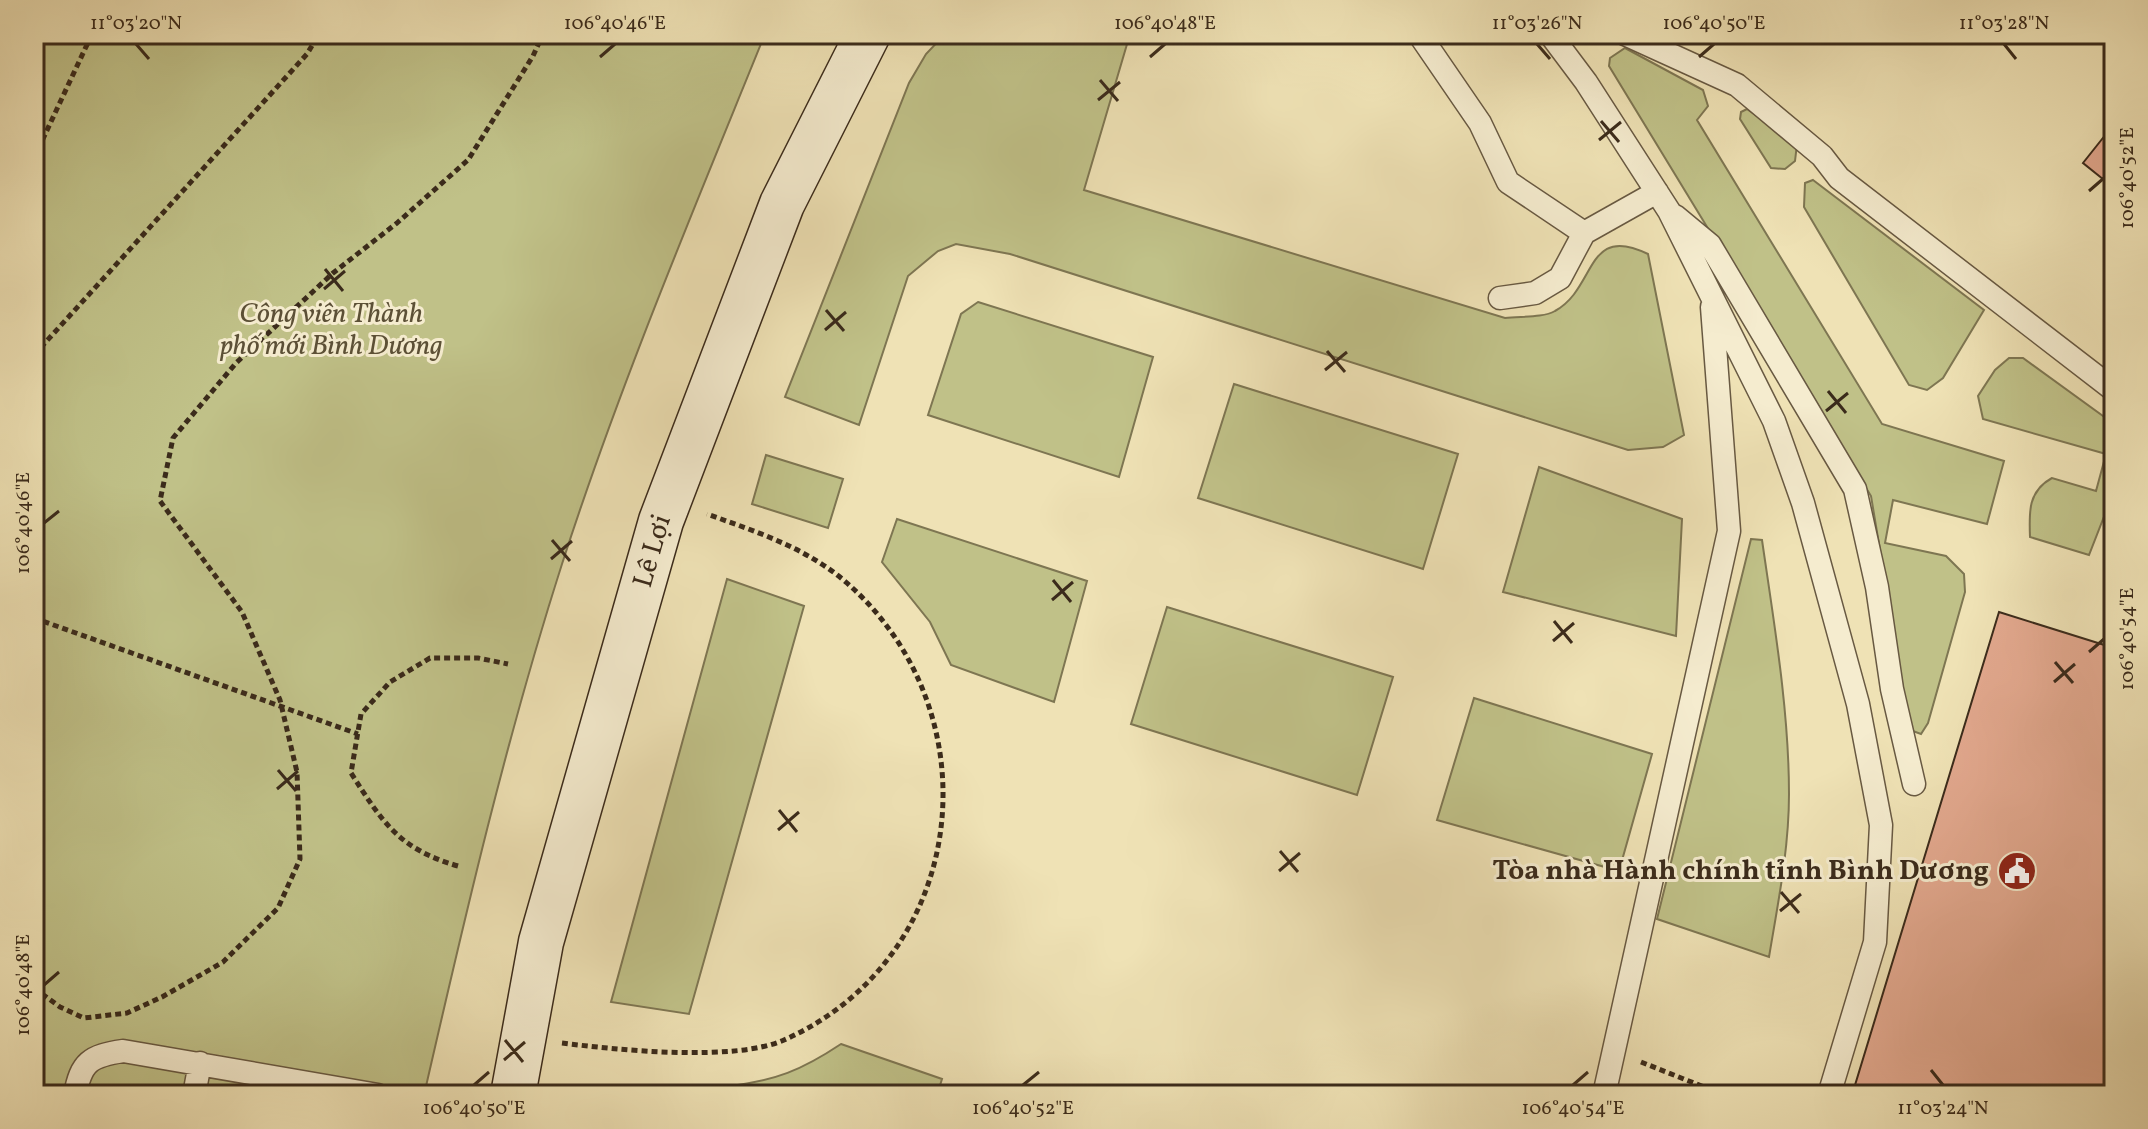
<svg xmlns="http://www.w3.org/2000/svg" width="2148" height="1129" font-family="Vollkorn,serif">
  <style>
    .green { fill: #c0c188; stroke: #7e7652; stroke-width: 2 }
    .building { fill: #e2a88e; stroke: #3b2b1b; stroke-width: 2 }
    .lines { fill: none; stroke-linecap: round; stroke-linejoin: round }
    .service-casing { stroke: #685942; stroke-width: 25 }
    .secondary-casing { stroke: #3b2b1b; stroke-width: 47 }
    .path { stroke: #3b2b1b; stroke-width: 5; stroke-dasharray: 6 4; stroke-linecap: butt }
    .service { stroke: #f5eccf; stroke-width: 22 }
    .secondary { stroke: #f5eccf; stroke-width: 44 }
    .ticks { fill: none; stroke: #3b2b1b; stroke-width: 3 }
    .labels { text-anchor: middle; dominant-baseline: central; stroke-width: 6; stroke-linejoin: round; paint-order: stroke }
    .park-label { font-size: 28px; font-style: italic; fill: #5c5036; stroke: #f5eccf }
    .street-label { font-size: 28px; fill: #3b2b1b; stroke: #f5eccf }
    .poi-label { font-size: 28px; font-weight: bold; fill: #3b2b1b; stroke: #f5eccf; text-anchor: end }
    .neatline { fill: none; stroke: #3b2b1b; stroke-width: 3 }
    .ticks-label { font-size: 20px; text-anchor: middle; fill: #3b2b1b }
  </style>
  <rect width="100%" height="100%" fill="#efe2b5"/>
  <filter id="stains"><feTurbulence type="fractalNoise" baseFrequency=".0025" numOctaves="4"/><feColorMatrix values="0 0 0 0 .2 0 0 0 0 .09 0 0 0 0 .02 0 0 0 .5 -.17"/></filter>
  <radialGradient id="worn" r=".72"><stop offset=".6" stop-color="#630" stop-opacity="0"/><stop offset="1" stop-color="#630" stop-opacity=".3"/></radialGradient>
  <path class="green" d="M34,34h731c-71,175 -145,350 -203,530 -56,175 -97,352 -138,531h-390z
    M945,34h185l-46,156 421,128c15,-2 38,0 50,-7 42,-23 30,-88 93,-57l36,181 -21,12 -35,3 -618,-196 -54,-10 -18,7 -30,25 -49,149 -74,-28 124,-314 17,-29z
    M1625,48l78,42 5,16 -11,14 185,304 122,37 -17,63 -94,-24 -8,43 61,13 18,18 1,18 -37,131 -7,11 -11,-4 -39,-234 -262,-430 1,-8z
    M1747,109l50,35 -2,17 -10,8 -14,-1 -31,-49 1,-7z
    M1813,180l171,130 -41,68 -16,12 -18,-5 -105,-178 1,-24z
    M978,302l175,55 -34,120 -191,-62 33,-101z
    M2009,358h14l91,66v67l-25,64 -59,-18c-1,-25 -2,-46 22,-59l44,13 10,-37 -123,-35 -5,-23 17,-26z
    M1234,384l224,70 -35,115 -225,-71z
    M766,455l77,24 -15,49 -76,-24z
    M1539,467l143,52 -6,117 -173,-44z
    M897,519l190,62 -33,121 -103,-37 -21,-43 -48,-60z
    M1751,539l11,1c12,83 27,170 27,254 0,55 -11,109 -20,163l-112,-38z
    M727,579l77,27 -115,408 -78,-12z
    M1167,607l226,70 -36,118 -226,-71z
    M1474,698l178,56 -33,117 -182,-51z
    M841,1044l101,35 -5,16h-212l3,-9c47,-5 74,-16 113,-42z"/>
  <path class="building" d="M2114,124v64l-31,-25z
    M1999,612l115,36v447h-262z"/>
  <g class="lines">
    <defs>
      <path id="service" d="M1419,34l61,89 28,59 76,51
        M1550,34l36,48 83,129 105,210 29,82 55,201 23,121 -6,117 -46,153
        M1625,34l112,51 85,71 17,22 275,212
        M1675,216l35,29 145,244 22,98 15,102 22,95
        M1500,298l35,-5 25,-15 24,-45 73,-41
        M75,1095c6,-33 15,-39 48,-44l255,44
        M194,1095l6,-32
        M1604,1095l125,-564 -17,-224"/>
      <g id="secondary">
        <path id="s1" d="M513,1095l28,-153 120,-421 121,-317 86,-170"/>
      </g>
    </defs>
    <use href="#service" class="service-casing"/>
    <use href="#secondary" class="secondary-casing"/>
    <path class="path" d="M34,158l58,-124
      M34,355l273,-301 12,-20
      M34,618l324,116
      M458,866c-59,-17 -75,-43 -107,-93l10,-59 29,-32 40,-24h48l30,6
      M34,988l26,19 24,11 43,-5 35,-16 61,-35 55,-54 22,-49 -3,-87 -17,-72 -38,-88 -82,-111 13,-63 63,-75 97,-90 64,-50 71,-63 65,-104 10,-22
      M562,1043c55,7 173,19 222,-3 185,-82 212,-326 63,-457 -40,-35 -90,-51 -140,-69
      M1641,1062l83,33"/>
    <use href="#service" class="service"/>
    <use href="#secondary" class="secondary"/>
  </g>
  <path class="ticks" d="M136,44l13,15M1537,44l13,15M2004,44l12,15M600,57l15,-13M1150,57l15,-13M1699,57l15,-13M1100,80l18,21M1098,100l22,-18M1601,121l18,21M1599,140l22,-18M2089,191l15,-13M325,269l18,22M324,289l21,-18M826,310l18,21M825,330l21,-18M1327,351l18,21M1325,370l22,-18M1828,391l18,22M1826,411l22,-18M44,523l15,-12M552,540l18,21M551,559l21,-18M1053,580l18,22M1052,600l21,-18M1554,621l18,22M1553,641l21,-18M2089,652l15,-13M2055,662l18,21M2054,682l21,-18M278,770l18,21M277,789l21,-18M779,810l18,22M778,830l21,-18M1280,851l18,21M1279,871l21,-18M1781,892l18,21M1780,911l21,-17M44,985l15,-13M505,1040l18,22M504,1060l21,-18M1931,1070l12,15M474,1085l15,-13M1023,1085l16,-13M1573,1085l15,-13"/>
  <defs>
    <symbol id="civic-disc" viewBox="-11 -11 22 22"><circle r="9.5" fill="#8f2418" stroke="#f5eccf"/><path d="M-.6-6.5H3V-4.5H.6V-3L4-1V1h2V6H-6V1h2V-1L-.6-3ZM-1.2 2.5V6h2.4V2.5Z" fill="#fff"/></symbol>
  </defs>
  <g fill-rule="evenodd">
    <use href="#civic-disc" x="1995" y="849" width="44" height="44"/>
  </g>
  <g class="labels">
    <g class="park-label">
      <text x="331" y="314">Công viên Thành<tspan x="331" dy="32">phố mới Bình Dương</tspan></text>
    </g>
    <g class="street-label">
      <text stroke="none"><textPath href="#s1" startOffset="562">Lê Lợi</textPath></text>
    </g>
    <g class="poi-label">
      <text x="1989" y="871">Tòa nhà Hành chính tỉnh Bình Dương</text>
    </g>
  </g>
  <rect width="2148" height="1129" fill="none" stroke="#efe2b5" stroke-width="88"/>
  <rect x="44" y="44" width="2060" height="1041" class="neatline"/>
  <g class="ticks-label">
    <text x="136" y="29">11°03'20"N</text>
    <text x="615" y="29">106°40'46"E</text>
    <text x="1165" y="29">106°40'48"E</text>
    <text x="1537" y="29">11°03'26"N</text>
    <text x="1714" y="29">106°40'50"E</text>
    <text x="2004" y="29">11°03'28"N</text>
    <text transform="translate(2126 178) rotate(-90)" y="7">106°40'52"E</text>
    <text transform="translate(22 523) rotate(-90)" y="7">106°40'46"E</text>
    <text transform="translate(2126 639) rotate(-90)" y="7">106°40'54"E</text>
    <text transform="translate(22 985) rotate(-90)" y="7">106°40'48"E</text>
    <text x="474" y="1114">106°40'50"E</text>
    <text x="1023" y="1114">106°40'52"E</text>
    <text x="1573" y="1114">106°40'54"E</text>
    <text x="1943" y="1114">11°03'24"N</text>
  </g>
  <rect width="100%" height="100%" filter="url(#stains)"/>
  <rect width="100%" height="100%" fill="url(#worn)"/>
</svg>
